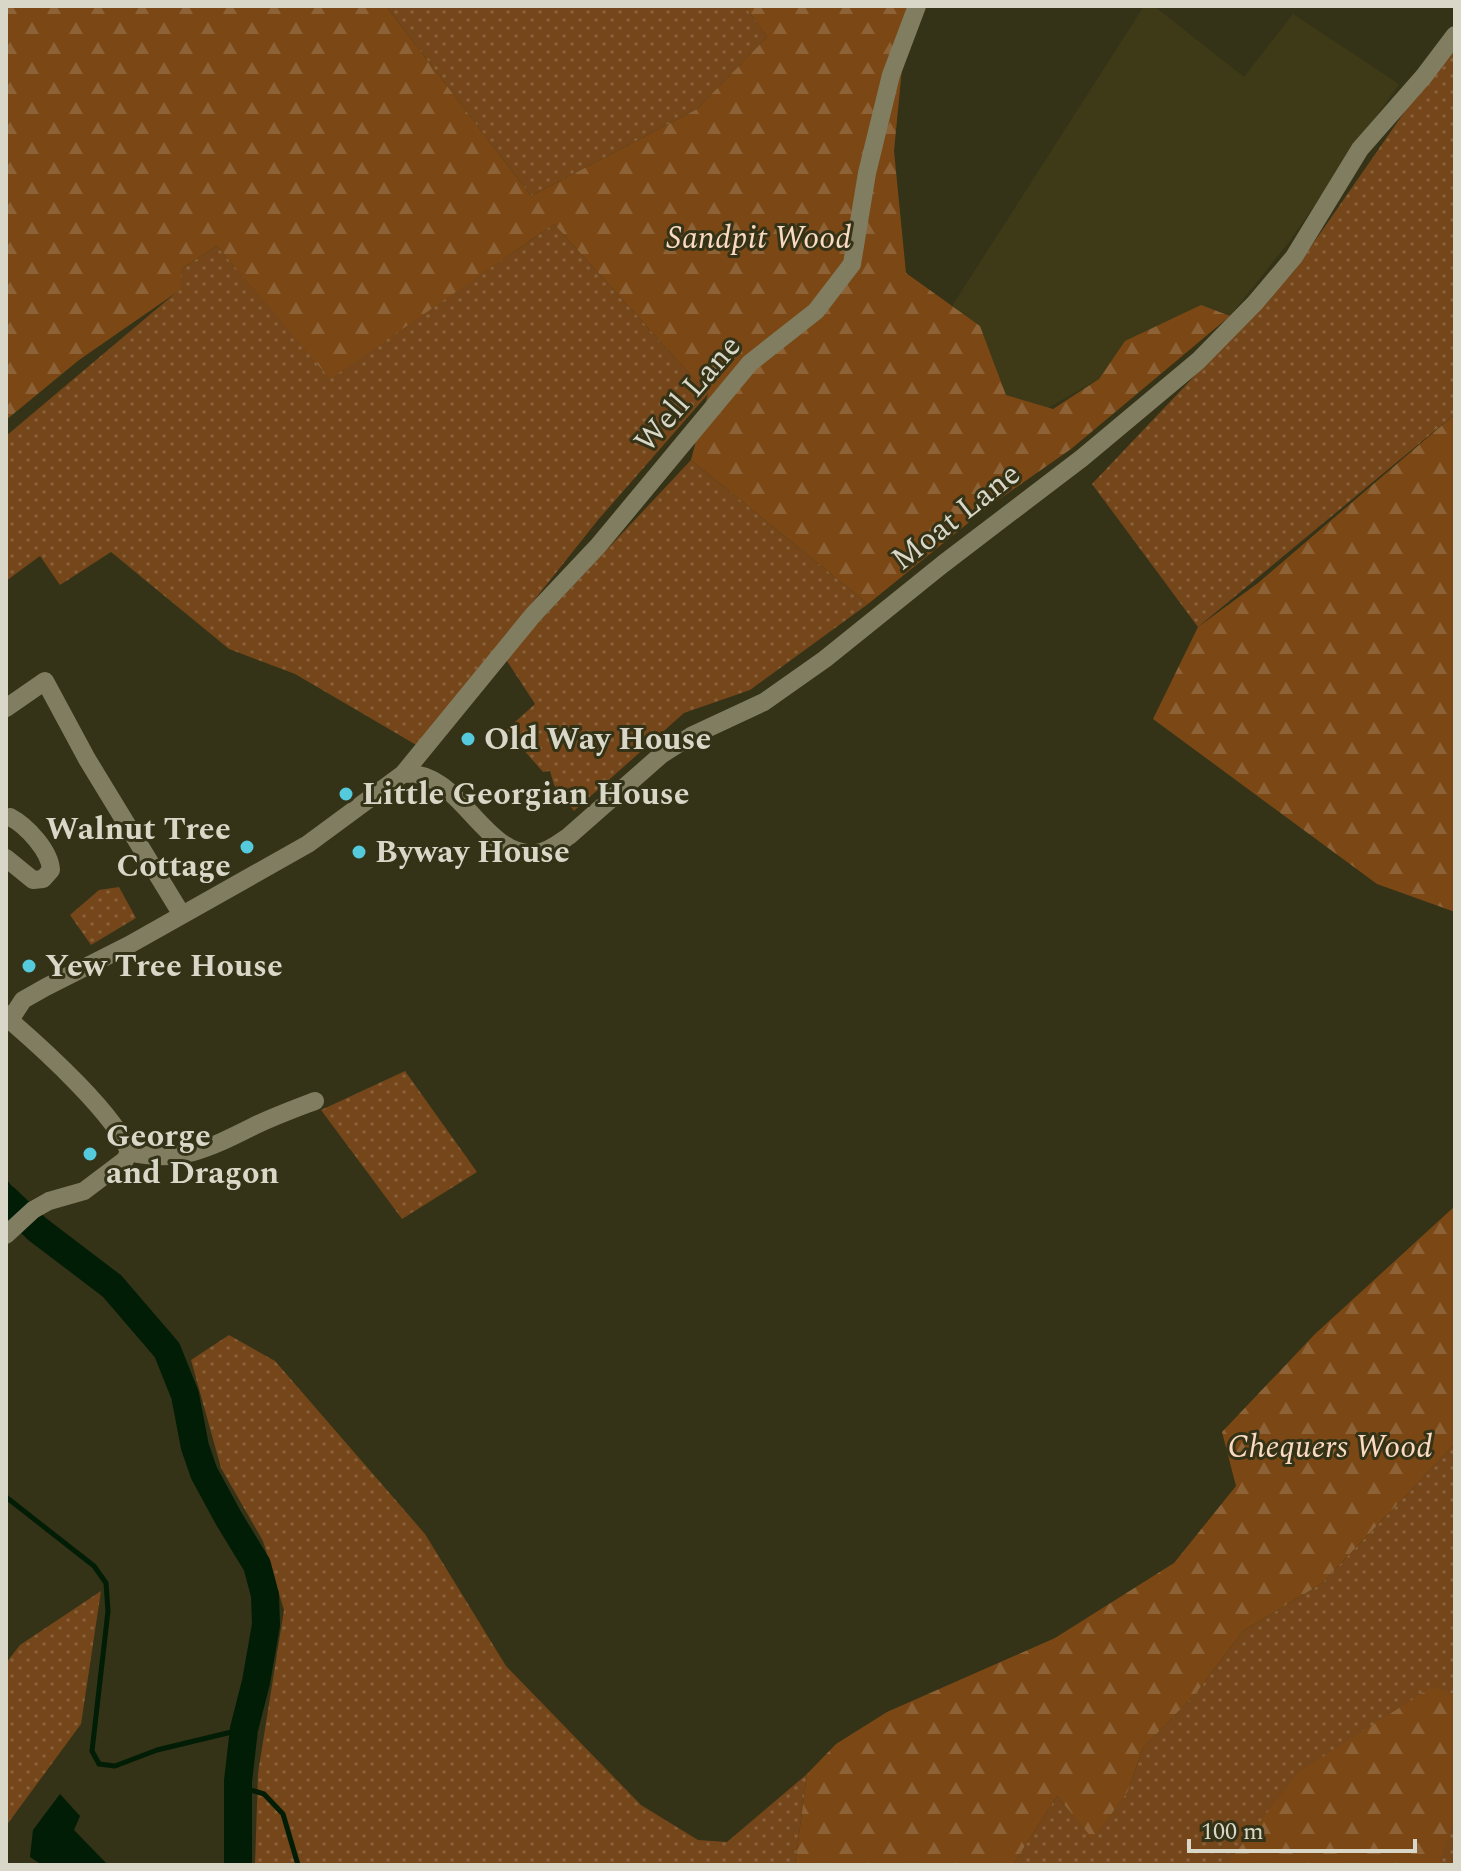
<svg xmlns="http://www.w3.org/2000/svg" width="1461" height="1871" font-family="Spectral,serif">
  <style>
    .built { fill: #3e3a18 }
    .grass { fill: url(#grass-dots) }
    .forest { fill: url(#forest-firs) }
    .water { fill: #021d05 }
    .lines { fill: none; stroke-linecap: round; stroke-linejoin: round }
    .stream { stroke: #021d05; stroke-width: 5 }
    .river { stroke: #021d05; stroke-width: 28 }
    .minor { stroke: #807d61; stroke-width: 18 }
    .poi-dot { fill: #54cadc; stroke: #343217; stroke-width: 3 }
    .labels { text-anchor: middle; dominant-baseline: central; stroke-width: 6; stroke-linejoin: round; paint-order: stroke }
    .park-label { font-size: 32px; font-style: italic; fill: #fadac0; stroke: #343217 }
    .street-label { font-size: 32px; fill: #d9d8c8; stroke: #343217 }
    .poi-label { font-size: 32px; font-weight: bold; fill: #d9d8c8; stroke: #343217; text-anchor: start }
  </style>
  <defs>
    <pattern id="grass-dots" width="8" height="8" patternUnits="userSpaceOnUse" patternTransform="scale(2)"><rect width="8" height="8" fill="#74461a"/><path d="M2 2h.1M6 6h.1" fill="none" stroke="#87603a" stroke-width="1.8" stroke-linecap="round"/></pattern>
    <pattern id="forest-firs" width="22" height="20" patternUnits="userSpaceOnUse" patternTransform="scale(2)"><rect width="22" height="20" fill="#7b4815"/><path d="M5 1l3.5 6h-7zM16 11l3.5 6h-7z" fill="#8d6236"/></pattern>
  </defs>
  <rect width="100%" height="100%" fill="#343217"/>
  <path class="built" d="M1144,6h10l90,71 49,-63 106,70 -110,158 -59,74 -105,25 -26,38 -51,29 -42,-13 -26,-69 -28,-20z"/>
  <path class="grass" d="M386,6h359l22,31 -70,72 -166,87z
    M1455,39v375l-257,213 -106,-143 202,-213z
    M554,224l154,170 -110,126 -180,226 -123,-72 -66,-25 -118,-97 -51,33 -20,-29 -34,25v-145l173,-146 3,-22 35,-22 113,132z
    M691,460l177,144 -118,86 -66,23 -110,98 -20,-26 -4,-14 -7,1 -37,-42 29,-26 -30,-46z
    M119,887l17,31 -45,27 -21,-30 29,-25z
    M405,1071l72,101 -75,47 -81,-109z
    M229,1335l46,26 150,173 81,132 135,139 57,35 29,2 80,-68 -12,91h-540l3,-92 26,-163 -21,-69 -42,-73 -30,-108z
    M1455,1444v421h-442l44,-69 36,42 35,-47 15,-43 54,-56 46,-61 78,-47z
    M101,1591l-20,133 -75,102v-163l14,-18z"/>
  <path class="forest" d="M6,6h380l145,190 166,-87 70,-72 -22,-31h163l-14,145 12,122 74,53 26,69 47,14 46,-30 26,-38 76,-36 29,11 -159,133 -83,58 -120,97 -177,-144 17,-66 -154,-170 -224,155 -113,-133 -35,22 -2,22 -101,70 -73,60z
    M1455,414v498l-78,-28 -224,-165 45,-92 60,-44z
    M1455,1206v238l-134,140 -78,47 -46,61 -54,56 -15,43 -35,48 -36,-43 -44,69h-218l12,-91 29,-30 51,-32 168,-74 119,-75 62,-77 -14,-54 93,-98z
    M1432,1687l23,7v126l-17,45h-212l73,-93z"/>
  <path class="water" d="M6,1179l19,23 3,9 -17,9 -5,-5z
    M60,1794l20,22 -6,14 34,35h-66l-12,-8 3,-27z"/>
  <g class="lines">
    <path class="stream" d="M6,1497l88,69 12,17 2,28 -16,140 7,13 16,2 42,-16 87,-21
      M238,1786l26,8 19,20 15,51"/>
    <path class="river" d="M6,1199l31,30 75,57 55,64 18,45 10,52 9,26 25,46 28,46 8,30 1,30 -10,57 -12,47 -6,52v84"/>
    <path class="minor" d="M6,708l39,-27 42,78 95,156
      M403,774c57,-6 79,84 133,79 12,-1 23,-10 33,-17l92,-81 30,-19 73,-34 61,-43 118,-95 139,-106 116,-97 57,-58 39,-46 66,-108 64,-73 31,-41
      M6,818l4,-1c17,9 40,34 41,53l-8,9 -10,1 -27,-22
      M6,1014l6,3 1,6c30,26 103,92 116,129
      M12,1017l11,-17 23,-13 83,-42 179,-101 95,-70 130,-159 65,-69 152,-183 66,-52 36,-47 15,-91 24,-98 26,-69
      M129,1152c49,12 79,-3 123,-25 20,-10 42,-18 63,-26
      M6,1235l27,-25 16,-9 35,-10 41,-31 4,-8"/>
  </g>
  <g class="poi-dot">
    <circle cx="468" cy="739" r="8"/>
    <circle cx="346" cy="794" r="8"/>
    <circle cx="247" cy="847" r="8"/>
    <circle cx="359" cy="852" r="8"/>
    <circle cx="29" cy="966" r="8"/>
    <circle cx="90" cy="1154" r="8"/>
  </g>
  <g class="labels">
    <g class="park-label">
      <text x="759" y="238">Sandpit Wood</text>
      <text x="1330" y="1447">Chequers Wood</text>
    </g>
    <g class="street-label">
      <text transform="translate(688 394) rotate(-49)">Well Lane</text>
      <text transform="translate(956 517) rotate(-38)">Moat Lane</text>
    </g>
    <g class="poi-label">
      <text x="484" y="739">Old Way House</text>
      <text x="362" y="794">Little Georgian House</text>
      <text x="231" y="829" text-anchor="end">Walnut Tree<tspan x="231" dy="37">Cottage</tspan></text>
      <text x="375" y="852">Byway House</text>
      <text x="45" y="966">Yew Tree House</text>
      <text x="106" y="1136">George<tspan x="106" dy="37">and Dragon</tspan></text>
    </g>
  </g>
  <rect width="1461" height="1871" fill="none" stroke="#d9d8c8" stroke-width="16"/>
  <path d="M1189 1839v12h226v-12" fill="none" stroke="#d9d8c8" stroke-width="4"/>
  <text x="1201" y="1839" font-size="24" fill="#d9d8c8" stroke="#343217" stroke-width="6" paint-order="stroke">100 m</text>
</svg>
